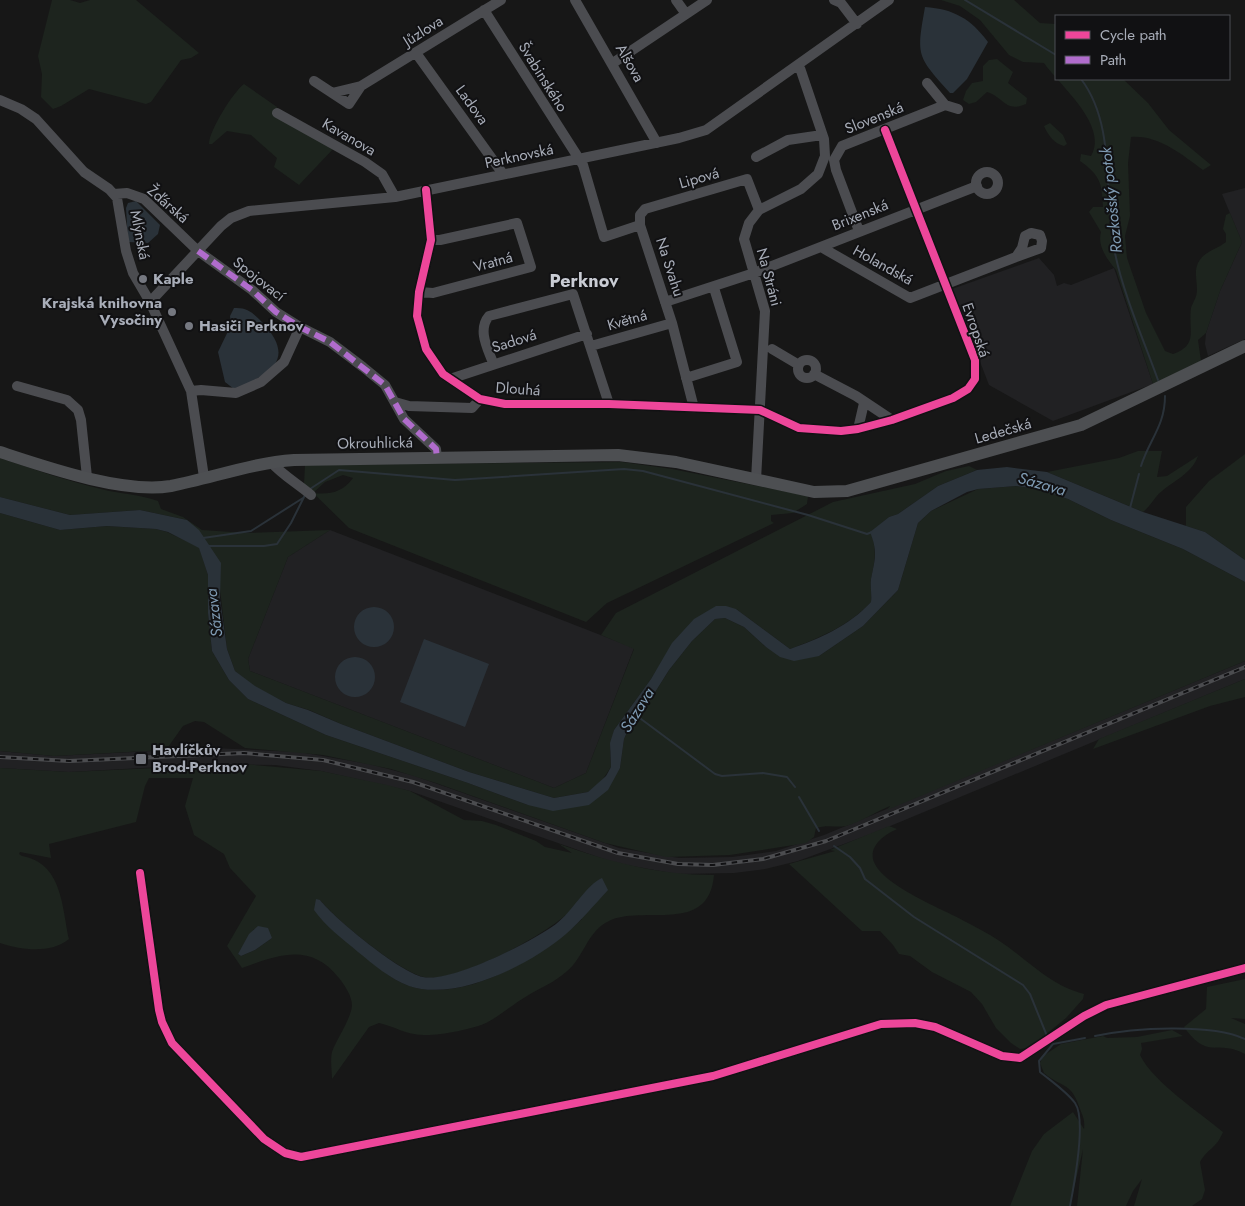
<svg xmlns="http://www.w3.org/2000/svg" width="1245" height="1206" font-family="Jost,sans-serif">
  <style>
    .built { fill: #212123 }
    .green { fill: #1d241e; fill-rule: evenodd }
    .water { fill: #2a3239 }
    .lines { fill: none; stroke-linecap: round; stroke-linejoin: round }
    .stream { stroke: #2a3239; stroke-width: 2 }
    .minor { stroke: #4b4c50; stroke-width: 10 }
    .major { stroke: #4d4f52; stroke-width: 12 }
    .rail-casing { stroke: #4b4c4f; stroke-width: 4 }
    .rail { stroke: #111113; stroke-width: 2; stroke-dasharray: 5.5; stroke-linecap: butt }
    .quiet { stroke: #b06ccc; stroke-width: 6; stroke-dasharray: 12 6; stroke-linecap: butt }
    .cycleway-casing { stroke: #111113; stroke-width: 11 }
    .cycleway { stroke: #ed469a; stroke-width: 8 }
    .poi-dot { fill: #757880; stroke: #111113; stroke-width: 2 }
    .labels { text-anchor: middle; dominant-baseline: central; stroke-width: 4; stroke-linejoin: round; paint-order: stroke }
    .street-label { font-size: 15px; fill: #a8adb8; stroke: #111113 }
    .poi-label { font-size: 15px; font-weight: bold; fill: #a8adb8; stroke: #111113; text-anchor: start }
    .water-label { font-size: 16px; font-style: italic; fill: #7f9bb3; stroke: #111113 }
    .quarter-label { font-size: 18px; font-weight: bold; fill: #c9ccd4; stroke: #111113 }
  </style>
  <rect width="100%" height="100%" fill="#171717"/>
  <path class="built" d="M1245,188v151l-37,17 -3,-12 1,-11 14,-42 22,-49 -20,-48z
    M1039,258l15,17 3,11 7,-3 7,2 43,-17 39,116 -100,37 -64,-36 -37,-96z
    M330,530l304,118 -48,125 -32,15 -304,-117 -2,-12 40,-102z
    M1245,661v18l-374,155 -73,27 -33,8 -31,4 -57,1 -62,-11 -205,-72 -89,-20 -46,-6 -61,-1 -145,8 -69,-4v-17l54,5 159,-8 86,4 70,12 46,12 204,72 60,10 53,-1 44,-6 48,-16z"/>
  <path class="green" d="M52,0h18l10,3 10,-3h46l63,53 -8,5 -10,2 -30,42 -5,2 -57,-15 -28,17 -8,3 -12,-12 1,-23 -4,-18z
    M941,0h73l26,23 16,1v55h67l25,24 21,27 42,35 -8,5c-21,-15 -44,-35 -72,-33l-3,26 2,53 -5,20 2,22 19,55 19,38 8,3c26,-9 15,-24 18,-46 2,-6 6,-11 6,-18 0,-9 -3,-19 1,-27 6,-12 18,-13 28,-21v-8l-3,-5 3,-14 4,-2 12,29 -22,49 -14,42 -8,7 3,21 -48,23 -37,-114c-9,-11 -19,-24 -15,-38l-12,-20 4,-5h10c-1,-24 -3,-32 -23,-46l1,-7 10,2c18,-31 -32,-71 -47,-93l-21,-1 -14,-7 -29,-35 -20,-14z
    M997,59l16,13 -5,11 19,15 -1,6c-21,9 -22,-7 -39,-12l-11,10 -7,2 -6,-4 3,-9 6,-8 11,-2v-15l6,-6z
    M244,84l33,23 1,5 56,36 -35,37 -25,-18 3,-9 -26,-23 -24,-4 -15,13h-3c0,-13 24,-52 35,-60z
    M1050,123l13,12 4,9 -3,2c-10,-3 -15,-9 -20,-20z
    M1138,451h24l-5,26 10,-1 31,-20c-7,20 -29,26 -42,41 -5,6 -7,10 -13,15l-96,-40 72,-14z
    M1245,454v106l-40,-28 -19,-6v-19l23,-26z
    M0,458c33,11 67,23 101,31 19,5 38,5 57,12l3,8 22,8 19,13 44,3 84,-3 -42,27 -40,102 2,12 304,117 32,-15 48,-124 -33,-14 15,-22 217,-111 82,-18 31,-13 23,-5 8,4 -39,16 -40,28 -9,3 -18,15c6,19 4,28 0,47 -1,7 1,16 0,23 -22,24 -52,36 -81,47l-54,-40 -57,27 -6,7 -22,36 -37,51 -4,21 1,16 -10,15 -13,10 -34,6 -85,-26 -128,-48 -32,-14 -23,-7 -31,-16 -20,-16 -8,-22 -8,-68 -32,-61 -47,-10 -70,5 -70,-18z
    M622,462l50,7 136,27 -1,8 -14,9 -22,2v6l3,2 -167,80 -21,19 -237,-94 -45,-44 1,-19zM343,475l10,3c-10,14 -23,17 -40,15l12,-11z
    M1016,486l22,3 30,10 43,21 72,29 62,33v79l-358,149 3,-4c-15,6 -29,16 -44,20 -11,2 -17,-2 -30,2l-2,9 -8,6 -76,12 -64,2 -61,-14 -169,-60 -45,-14 -68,-14 -78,-7 -41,-26 -9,-1 -12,5 -17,24 -112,6 -54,-5v-238l60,17 47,-4 49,3 11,3 32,15 9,28v38l4,38 17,29 19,19 78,36 142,48 60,22h61l31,-37 4,-29 4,-9 14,-17 27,-43 23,-29 23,-22 10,-1 19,9 22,20 53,9 44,-30 35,-36 20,-67 13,-12 47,-22z
    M1245,679v18l-35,9 -117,43 6,-10z
    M244,764l77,7 66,14 23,6 54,29 18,1 14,4 40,16 9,6 27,6 -13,-9c51,18 100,31 155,31 -5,61 -71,29 -105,46 -22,10 -25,37 -43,51 -11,10 -26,16 -39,24 -14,8 -27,20 -41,27 -13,6 -48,13 -63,12 -17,0 -29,-9 -44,-12l-10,4 -37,52c0,-8 -2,-19 0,-27 5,-14 18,-31 20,-46 0,-10 -7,-20 -13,-28 -29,-36 -60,-23 -97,-10l-15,-22 29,-50 -26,-28 -6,-14 -30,-19 -9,-29 8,-28h-44l-4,8 -9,36 -87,22 2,14 -31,-6 -1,2 3,2c40,7 40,50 47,83 -18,15 -48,11 -69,4v-175l69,4zM316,900h4c16,20 80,72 104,77 32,7 121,-42 144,-64l14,6c-42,40 -136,98 -192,57 -9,-6 -16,-16 -24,-24 -17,-18 -33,-35 -50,-52zM254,929l18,9 -17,12 -14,6 -3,-2z
    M889,826l8,3c-11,5 -27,15 -24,30 6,26 73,51 95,64 10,5 21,11 30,17 29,19 51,45 86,54l-1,5 -17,19 -37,30 -9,1 -9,-6 -15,-15 -14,-24 -11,-12 -39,-20 -22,-16 -11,-2 -6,-9 -13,-14h-18l-73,-67 46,-13 -5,-1z
    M1245,979v40l-14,-1 14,6v30c-27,-15 -37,7 -61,-27l22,-18 1,-22z
    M1172,1030l11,6 -42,7 1,6 -2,6c13,27 59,57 83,77 -7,17 -15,16 -23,30l5,28 -3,9 -10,7h-58l8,-27 -9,12 -7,15h-49l6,-57 -13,57h-60l22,-55 12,-17 29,-22 11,17c1,-9 -1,-12 -4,-20 -9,-28 -17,-20 -36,-36l-4,-10 3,-7 18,-12 42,-8 4,2 30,-1z"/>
  <path class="water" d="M925,7c29,2 46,12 63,35l-21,37 -14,14h-3c-33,-37 -34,-36 -25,-86z
    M136,201l24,24 -2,9 -10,9 -20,-1 -2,-34 2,-5z
    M234,308c14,-1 20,6 29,15 20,22 23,40 -5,55 -8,5 -15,9 -24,11l-9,-7 -7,-30 13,-27 -1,-9z
    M1007,467l40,5 96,40 62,20 40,28v22l-62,-33 -72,-29 -43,-21 -30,-10 -22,-3 -38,3 -11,3 -36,19 -13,12 -20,67 -35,36 -44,30 -25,5 -14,-4 -14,-10 -22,-20 -19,-9 -10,1 -23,22 -23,29 -27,43 -14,17 -4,9 -4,29 -12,22 -19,15 -36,6 -25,-6 -60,-22 -142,-48 -78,-36 -19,-19 -17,-29 -4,-38v-38l-9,-27 -31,-16 -12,-3 -49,-3 -47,4 -60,-17v-16l70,18 70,-5 47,10 12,10 22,33 -1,35 7,51 8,22 20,15 31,17 22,7 33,14 128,48 85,26 34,-6 18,-16 5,-9 -1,-24 4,-13 37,-51 21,-36 22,-24 22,-13h10l10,3 54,40c29,-10 59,-23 81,-47 1,-7 -1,-16 0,-23 4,-20 7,-27 -1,-47l19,-15 9,-3 40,-28 39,-16z
    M354 627a20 20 0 1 1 40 0a20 20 0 1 1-40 0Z
    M424,639l65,25 -24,63 -65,-25z
    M335 677a20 20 0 1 1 40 0a20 20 0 1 1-40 0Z
    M602,878l6,12c-14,15 -27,31 -42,44 -36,31 -110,68 -157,52 -19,-7 -36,-22 -51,-34 -15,-13 -33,-26 -44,-42l2,-11 4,1c16,20 80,72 103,77 29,6 110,-36 133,-53 16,-12 30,-39 46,-46z
    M258,926l10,2 4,10 -17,12 -14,6 -3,-2 11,-20z"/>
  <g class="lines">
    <path class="stream" d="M965,0l91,55
      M1081,79c36,47 22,119 34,174 8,40 29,88 43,127
      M1141,466c8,-26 24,-40 24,-70
      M310,489l29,-19 116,10 169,-11 19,2 165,44 59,19 5,-2
      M1130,508l9,-34
      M203,538l48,-7 52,-33
      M208,546h56l13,-2 14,-21 14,-28
      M637,716l78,58 7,2 41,-3 24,4 8,10
      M799,797l20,34
      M834,846l16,11 10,11 5,11 49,38 109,68 7,9 17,42
      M1095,1036c38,-8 115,-13 150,3
      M1070,1206c4,-21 17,-86 5,-103 -9,-12 -24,-22 -35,-31l-1,-11 14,-17 32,-6"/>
    <path class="minor" d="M575,0l82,143
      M676,0l10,14
      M834,0l7,3 16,21
      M484,10l99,155 21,72 36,-12
      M416,53l87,121
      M613,63l94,-63
      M314,81l35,23 12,-18 140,-86
      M927,83l18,22 13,4
      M332,93l29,-7
      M0,100l21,9 15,10 48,53 25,17 8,9 9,53 7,22 17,29 41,89 13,86
      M277,113l88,49 17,12 13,23
      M756,157l32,-17 34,-5
      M976 183a11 11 0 1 1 22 0a11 11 0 1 1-22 0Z
      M426,190l5,50 -12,52 -2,24 9,33 17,25 37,25 25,5h104l151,6 39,18 42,3 17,-2 34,-9 61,-22 15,-9 7,-10v-19l-90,-230
      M114,194l13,-1 17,6 54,52 54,39 24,22 24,15 30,15 33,25 22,18 19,34 32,30 1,9
      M859,231l-23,-61 -2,-10 8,-14 103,-41
      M1031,233l9,2 2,6 -1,7 -25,9 6,-9 3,-12z
      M821,247l89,51 106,-41
      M419,292l14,1 98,-26 -14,-44 -77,17h-9
      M150,302l71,-76 10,-8 18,-7 146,-14 284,-59 27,-8 183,-130
      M665,302l89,-29 223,-87
      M591,346l81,-23
      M772,349l27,16
      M798 369a9 9 0 1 1 18 0a9 9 0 1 1-18 0Z
      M493,363c-5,-14 -16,-33 -4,-47l84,-22 36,110
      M814,374l42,22 36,24
      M686,378l51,-16 -23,-74
      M450,379l137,-45
      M17,386l50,14 11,10 3,10 6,57
      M191,391l10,-1 35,3 25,-11 23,-20 16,-35
      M395,402l14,4 63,2 8,-9
      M694,408l-22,-85 -32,-98v-10l5,-6 102,-30 12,31
      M858,429l6,-26
      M271,462c10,12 27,22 40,33
      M756,480l9,-169 -21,-72 5,-16 10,-13 42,-21 17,-15 7,-18 -1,-17 -25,-74
      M140,873l19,137 3,12 10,21 92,96 21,14 16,4 412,-81 168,-52 34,-1 20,4 67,29 18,2 64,-42 22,-11 139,-37"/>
    <path class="major" d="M0,452c46,15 123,42 171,34 41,-8 81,-23 123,-26l324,-5 58,7 138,30 33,-1 234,-66 164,-79"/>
    <defs>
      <path id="rail" d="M0,757l69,4 175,-8 79,7 90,22 205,71 60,11 35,1 50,-6 63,-18 419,-174"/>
    </defs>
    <use href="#rail" class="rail-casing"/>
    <use href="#rail" class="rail"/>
    <path class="quiet" d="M198,251l54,39 24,22 24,15 30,15 55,43 19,34 32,30 1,9"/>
    <defs>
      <path id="cycleway" d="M426,190l5,50 -12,52 -2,24 9,33 17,25 37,25 25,5h104l151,6 39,18 42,3 17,-2 34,-9 61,-22 15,-9 7,-10v-19l-90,-230
        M140,873l19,137 3,12 10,21 92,96 21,14 16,4 412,-81 168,-52 34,-1 20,4 67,29 18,2 64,-42 22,-11 139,-37"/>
    </defs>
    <use href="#cycleway" class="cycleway-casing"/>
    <use href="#cycleway" class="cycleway"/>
  </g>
  <g class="poi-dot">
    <circle cx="143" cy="279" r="5"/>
    <circle cx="172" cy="312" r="5"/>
    <circle cx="189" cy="326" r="5"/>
    <rect x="135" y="753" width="12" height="12" rx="2.5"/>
  </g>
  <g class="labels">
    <g class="street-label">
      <text transform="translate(423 31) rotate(-32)">Jůzlova</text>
      <text transform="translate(630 63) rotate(60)">Alšova</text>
      <text transform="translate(543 77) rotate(58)">Švabinského</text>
      <text transform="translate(472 105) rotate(54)">Ladova</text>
      <text transform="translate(874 118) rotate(-22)">Slovenská</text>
      <text transform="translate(349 137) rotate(30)">Kavanova</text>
      <text transform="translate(519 156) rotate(-12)">Perknovská</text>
      <text transform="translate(699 178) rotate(-16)">Lipová</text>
      <text transform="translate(168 204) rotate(41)">Žďárská</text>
      <text transform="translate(860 215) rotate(-22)">Brixenská</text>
      <text transform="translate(140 235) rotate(79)">Mlýnská</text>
      <text transform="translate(493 262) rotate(-15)">Vratná</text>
      <text transform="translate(883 265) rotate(29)">Holandská</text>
      <text transform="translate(670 267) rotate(72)">Na Svahu</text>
      <text transform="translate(769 277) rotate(75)">Na Stráni</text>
      <text transform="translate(259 279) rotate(38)">Spojovací</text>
      <text transform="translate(627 320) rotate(-16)">Květná</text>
      <text transform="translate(976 330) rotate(71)">Evropská</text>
      <text transform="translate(514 341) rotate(-18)">Sadová</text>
      <text transform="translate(518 389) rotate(4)">Dlouhá</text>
      <text transform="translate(1003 431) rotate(-16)">Ledečská</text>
      <text transform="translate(375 443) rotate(-1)">Okrouhlická</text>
    </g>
    <g class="poi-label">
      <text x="153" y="279">Kaple</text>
      <text x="162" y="303" text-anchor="end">Krajská knihovna<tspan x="162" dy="17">Vysočiny</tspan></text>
      <text x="199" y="326">Hasiči Perknov</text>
      <text x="152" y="750">Havlíčkův<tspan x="152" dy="17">Brod-Perknov</tspan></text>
    </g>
    <g class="water-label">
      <text transform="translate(1111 200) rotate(-96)">Rozkošský potok</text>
      <text transform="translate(1042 484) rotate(16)">Sázava</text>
      <text transform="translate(214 613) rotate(-97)">Sázava</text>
      <text transform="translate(637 710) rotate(-58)">Sázava</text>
    </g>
    <g class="quarter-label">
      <text x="584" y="281">Perknov</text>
    </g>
  </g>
  <rect x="1055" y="15" width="175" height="65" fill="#111113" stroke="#4d4f55"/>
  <rect x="1065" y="31" width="25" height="8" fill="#ed469a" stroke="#4d4f55"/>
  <text x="1100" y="40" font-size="15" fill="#a8adb8">Cycle path</text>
  <rect x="1065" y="56" width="25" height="8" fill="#b06ccc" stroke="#4d4f55"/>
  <text x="1100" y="65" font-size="15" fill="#a8adb8">Path</text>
</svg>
